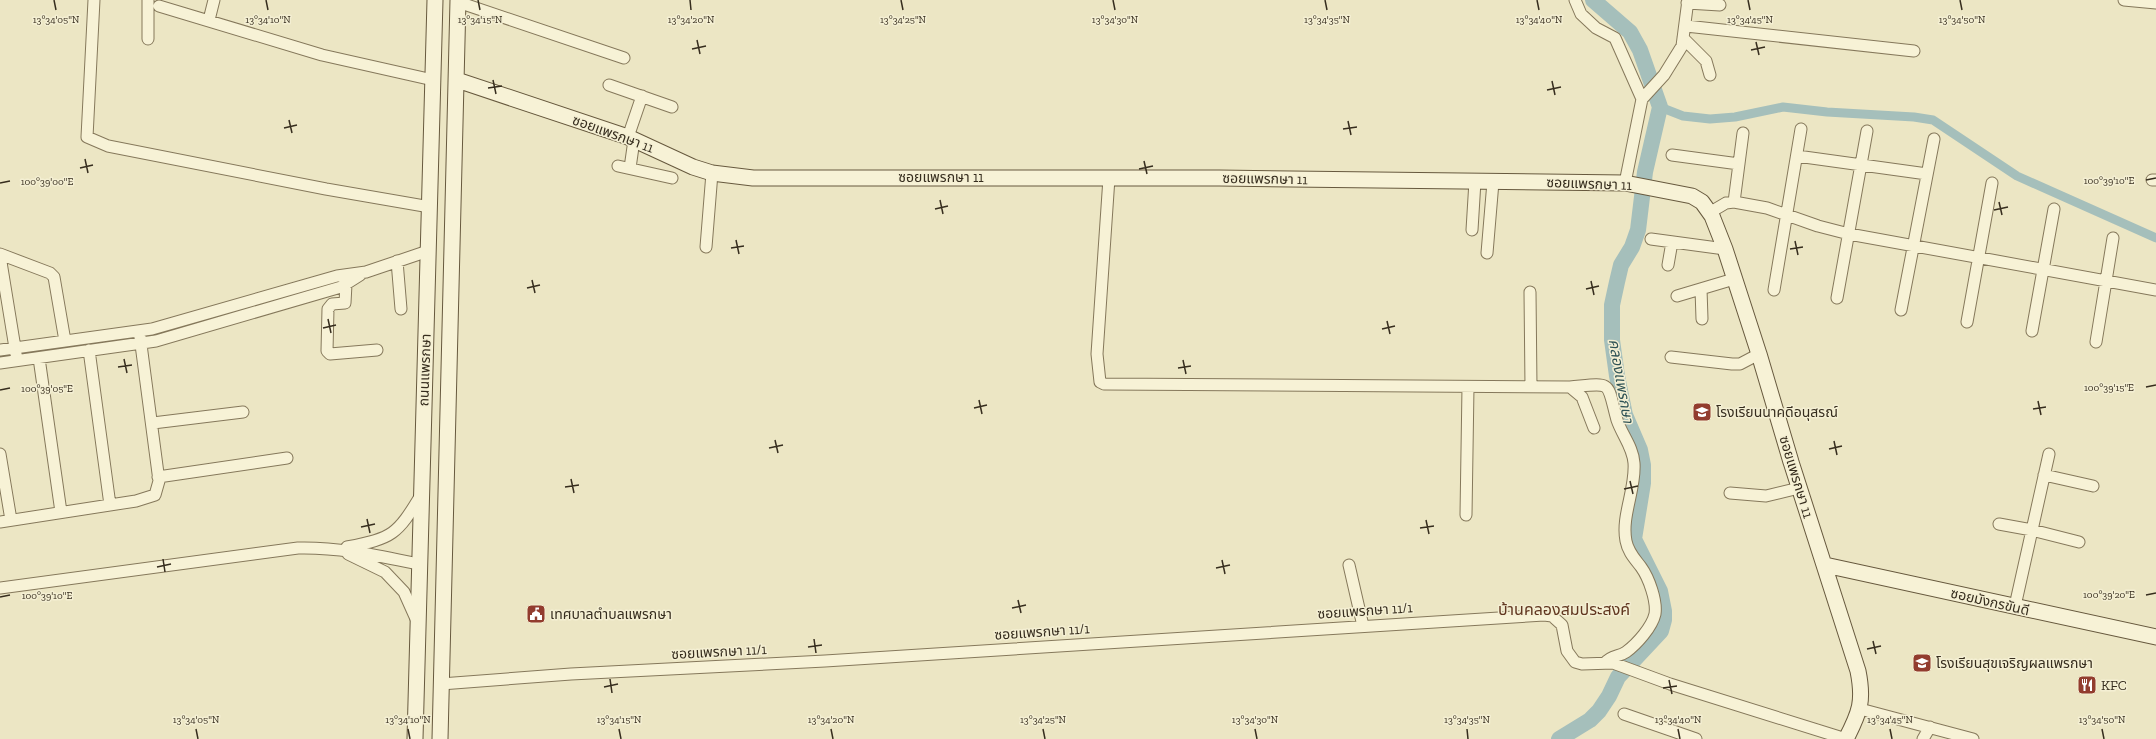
<svg xmlns="http://www.w3.org/2000/svg" width="2156" height="739" font-family="'Zilla Slab','Noto Sans Thai',serif">
  <style>
    .lines { fill: none; stroke-linecap: round; stroke-linejoin: round }
    .canal { stroke: #a5bfbb; stroke-width: 9 }
    .river { stroke: #a5bfbb; stroke-width: 16 }
    .street-casing { stroke: #85785b; stroke-width: 13 }
    .secondary-casing { stroke: #67593e; stroke-width: 17 }
    .street { stroke: #f7f2d6; stroke-width: 11 }
    .secondary { stroke: #f7f2d6; stroke-width: 15 }
    .ticks { fill: none; stroke: #362d1e; stroke-width: 1.5 }
    .labels { text-anchor: middle; dominant-baseline: central; stroke-width: 3; stroke-linejoin: round; paint-order: stroke }
    .street-label { font-size: 14px; fill: #362d1e; stroke: #f4efd3 }
    .poi-label { font-size: 14px; fill: #362d1e; stroke: #f4efd3; text-anchor: start }
    .water-label { font-size: 15px; font-style: italic; fill: #2e5255; stroke: #f4efd3 }
    .quarter-label { font-size: 16px; fill: #613720; stroke: #f4efd3 }
    .ticks-label { font-size: 10px; text-anchor: middle; fill: #362d1e; stroke: #f4efd3; stroke-width: 3; stroke-linejoin: round; paint-order: stroke }
  </style>
  <rect width="100%" height="100%" fill="#ece6c4"/>
  <g class="lines">
    <path class="canal" d="M1660,107l23,9 27,3 25,-2 48,-10 44,5 87,5 19,3 84,56 139,62"/>
    <path class="river" d="M1559,739l31,-19 9,-9 10,-15 9,-19 43,-46 3,-11v-9l-4,-20 -26,-52 9,-56v-18l-3,-15 -15,-35 -8,-39 -5,-36v-35l5,-23 4,-17 11,-18 6,-17 7,-58 15,-65 -20,-57 -10,-18 -37,-32"/>
    <defs>
      <path id="street" d="M94,0l-7,137 21,9 218,43 104,18
        M1575,0l6,14 15,14 19,10 27,61 -17,84
        M2124,0l32,3
        M458,2l166,56
        M1687,3l33,2
        M159,6l163,49 111,25
        M209,20l5,-20
        M1686,26l228,25
        M1683,38l23,23 4,14
        M148,39v-39
        M609,85l63,22
        M1642,99l22,-24 18,-29 6,-46
        M628,137l14,-41
        M1672,155l67,9
        M1797,156l130,18
        M618,166l54,12
        M630,168l4,-28
        M1109,178l-12,176 3,28 4,2 466,3 12,10 12,31
        M2152,180h4
        M1734,202l9,-69
        M1709,213l17,-10 8,-1 33,6 51,18 31,8 307,56
        M1472,230l3,-49
        M1651,239l74,10
        M706,247l6,-74
        M1487,253l6,-71
        M0,254l50,19 4,4 11,64
        M0,256l16,98
        M397,261l4,48
        M1668,265l4,-23
        M346,284l-1,19 -13,1 -4,5 -1,42 3,3 47,-4
        M1701,289l1,30
        M1774,290l27,-161
        M1530,292l1,95
        M1677,296l57,-17
        M1837,298l30,-167
        M1901,310l33,-171
        M1967,322l25,-139
        M2032,331l22,-122
        M2096,342l17,-104
        M0,350l152,-21 185,-53 29,-4 62,-21
        M89,350l21,155
        M1671,357l61,7h8l19,-10
        M39,358l22,154
        M0,363l156,-22 185,-54 19,-12
        M1570,387c44,-4 36,-7 47,33 5,15 16,27 17,43 2,26 -13,53 -8,78 2,11 9,18 15,26 8,11 16,34 14,47 -3,13 -18,30 -29,38 -7,5 -15,3 -21,11
        M153,423l90,-11
        M0,454l11,66
        M2044,475l49,11
        M158,477l129,-19
        M1730,493l36,3 33,-8
        M1466,515l2,-128
        M0,522l136,-21 19,-6 4,-14 -19,-144
        M1999,524l33,6 47,12
        M347,547c46,-9 50,-12 74,-52
        M348,554l37,18 19,20 13,29
        M1349,565l14,61
        M0,588l298,-40c42,-1 81,8 121,16
        M2015,606l34,-152
        M441,684l130,-10 254,-13 719,-46 8,1 10,9 5,26 8,11 7,2 31,-1 57,21 176,55
        M1860,709l113,30
        M1624,714l72,25
        M1923,739l7,-12"/>
      <path id="secondary" d="M457,80l171,57 65,30 19,6 41,5h466l406,5 67,13 10,6 10,14 13,33 34,105 32,108 67,209c6,30 2,41 -12,68
        M1825,565l331,72
        M415,739l20,-739
        M440,739l18,-739"/>
    </defs>
    <use href="#street" class="street-casing"/>
    <use href="#secondary" class="secondary-casing"/>
    <use href="#street" class="street"/>
    <use href="#secondary" class="secondary"/>
  </g>
  <path class="ticks" d="M54,0l2,10M266,0l2,10M478,0l2,10M690,0l1,10M901,0l2,10M1113,0l2,10M1325,0l2,10M1537,0l2,10M1748,0l2,10M1960,0l2,10M697,40l3,14M1756,42l3,13M692,49l14,-3M1751,50l14,-3M493,80l3,14M1552,81l3,14M488,88l14,-2M1547,90l14,-3M289,120l3,13M1348,121l3,14M284,128l13,-3M1343,129l14,-2M85,159l3,14M1144,161l3,13M80,168l13,-3M1139,169l14,-3M2146,180l10,-2M0,183l10,-2M940,200l3,14M1999,202l3,13M935,209l13,-3M1994,210l14,-3M736,240l3,14M1795,241l3,14M731,248l13,-2M1790,249l13,-2M532,280l3,13M1591,281l3,14M527,288l13,-3M1586,289l13,-3M328,319l3,14M1387,321l3,13M323,328l13,-3M1382,329l13,-3M124,359l3,14M1183,360l3,14M118,367l14,-2M1178,368l13,-2M2146,387l10,-2M0,390l10,-2M979,400l3,14M2038,401l3,14M974,408l13,-3M2033,409l13,-2M775,440l3,13M1834,441l3,14M769,448l14,-3M1829,449l13,-3M571,479l3,14M1630,481l3,13M565,487l14,-2M1624,489l14,-3M367,519l3,14M1426,520l3,14M361,527l14,-3M1420,528l14,-2M163,559l2,13M1222,560l3,14M157,567l14,-3M1216,568l14,-3M2146,595l10,-2M0,597l10,-2M1018,600l3,13M1012,608l14,-3M814,639l2,14M1873,641l3,13M808,647l14,-2M1867,649l14,-3M610,679l2,14M1669,680l3,14M604,687l14,-3M1663,688l14,-2M196,729l2,10M408,729l2,10M619,729l2,10M831,729l2,10M1043,729l2,10M1255,729l2,10M1467,729l1,10M1678,729l2,10M1890,729l2,10M2102,729l2,10"/>
  <defs>
    <symbol id="school-square" viewBox="-11 -11 22 22"><rect x="-9" y="-9" width="18" height="18" rx="4" fill="#923c2e" stroke="#f4efd3"/><path d="M0-5L7-2L0 1L-7-2ZM-4 1L0 2.5L4 1V4Q0 6-4 4Z" fill="#fff"/></symbol>
    <symbol id="civic-square" viewBox="-11 -11 22 22"><rect x="-9" y="-9" width="18" height="18" rx="4" fill="#923c2e" stroke="#f4efd3"/><path d="M-.6-6.5H3V-4.5H.6V-3L4-1V1h2V6H-6V1h2V-1L-.6-3ZM-1.2 2.5V6h2.4V2.5Z" fill="#fff"/></symbol>
    <symbol id="restaurant-square" viewBox="-11 -11 22 22"><rect x="-9" y="-9" width="18" height="18" rx="4" fill="#923c2e" stroke="#f4efd3"/><path d="M-5-6h1v4h1v-4h1v4h1v-4h1v5L-1.5 .5V6h-2V.5L-5-1ZM5-6V6H3V1.5H1.5Q1.5-4 5-6Z" fill="#fff"/></symbol>
  </defs>
  <g fill-rule="evenodd">
    <use href="#school-square" x="1691" y="401" width="22" height="22"/>
    <use href="#civic-square" x="525" y="603" width="22" height="22"/>
    <use href="#school-square" x="1911" y="652" width="22" height="22"/>
    <use href="#restaurant-square" x="2076" y="674" width="22" height="22"/>
  </g>
  <g class="labels">
    <g class="street-label">
      <text transform="translate(613 134) rotate(20)">ซอยแพรกษา 11</text>
      <text x="941" y="177">ซอยแพรกษา 11</text>
      <text transform="translate(1265 179) rotate(1)">ซอยแพรกษา 11</text>
      <text transform="translate(1589 184) rotate(2)">ซอยแพรกษา 11</text>
      <text transform="translate(425 370) rotate(-88)">ถนนแพรกษา</text>
      <text transform="translate(1796 477) rotate(73)">ซอยแพรกษา 11</text>
      <text transform="translate(1990 602) rotate(13)">ซอยมังกรขันดี</text>
      <text transform="translate(1365 611) rotate(-4)">ซอยแพรกษา 11/1</text>
      <text transform="translate(1042 632) rotate(-4)">ซอยแพรกษา 11/1</text>
      <text transform="translate(719 652) rotate(-3)">ซอยแพรกษา 11/1</text>
    </g>
    <g class="poi-label">
      <text x="1716" y="412">โรงเรียนนาคดีอนุสรณ์</text>
      <text x="550" y="614">เทศบาลตำบลแพรกษา</text>
      <text x="1936" y="663">โรงเรียนสุขเจริญผลแพรกษา</text>
      <text x="2101" y="685">KFC</text>
    </g>
    <g class="water-label">
      <text transform="translate(1621 381) rotate(80)">คลองแพรกษา</text>
    </g>
    <g class="quarter-label">
      <text x="1564" y="609">บ้านคลองสมประสงค์</text>
    </g>
  </g>
  <g class="ticks-label">
    <text x="56" y="23">13°34'05"N</text>
    <text x="268" y="23">13°34'10"N</text>
    <text x="480" y="23">13°34'15"N</text>
    <text x="691" y="23">13°34'20"N</text>
    <text x="903" y="23">13°34'25"N</text>
    <text x="1115" y="23">13°34'30"N</text>
    <text x="1327" y="23">13°34'35"N</text>
    <text x="1539" y="23">13°34'40"N</text>
    <text x="1750" y="23">13°34'45"N</text>
    <text x="1962" y="23">13°34'50"N</text>
    <text x="2109" y="184">100°39'10"E</text>
    <text x="47" y="185">100°39'00"E</text>
    <text x="2109" y="391">100°39'15"E</text>
    <text x="47" y="392">100°39'05"E</text>
    <text x="2109" y="598">100°39'20"E</text>
    <text x="47" y="599">100°39'10"E</text>
    <text x="196" y="723">13°34'05"N</text>
    <text x="408" y="723">13°34'10"N</text>
    <text x="619" y="723">13°34'15"N</text>
    <text x="831" y="723">13°34'20"N</text>
    <text x="1043" y="723">13°34'25"N</text>
    <text x="1255" y="723">13°34'30"N</text>
    <text x="1467" y="723">13°34'35"N</text>
    <text x="1678" y="723">13°34'40"N</text>
    <text x="1890" y="723">13°34'45"N</text>
    <text x="2102" y="723">13°34'50"N</text>
  </g>
</svg>
